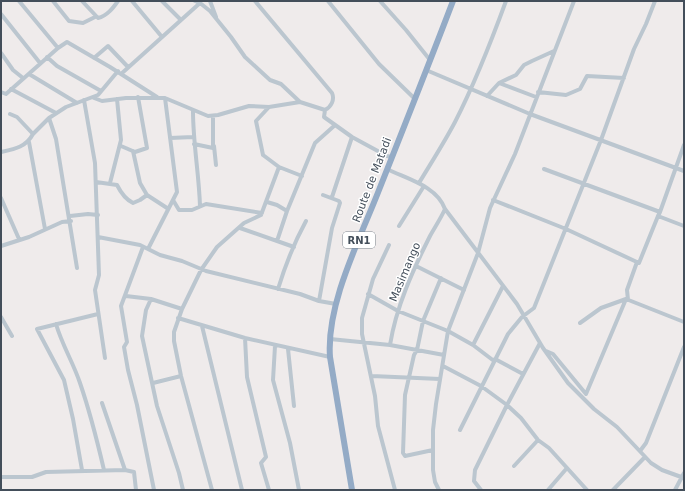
<svg xmlns="http://www.w3.org/2000/svg" width="685" height="491" font-family="'DejaVu Sans',sans-serif">
  <style>
    .lines { fill: none; stroke-linecap: round; stroke-linejoin: round }
    .minor { stroke: #bbc6cf; stroke-width: 4 }
    .trunk { stroke: #94abc6; stroke-width: 6 }
    .labels { text-anchor: middle; dominant-baseline: central; stroke-width: 3; stroke-linejoin: round; paint-order: stroke }
    .shield { fill: #fff; stroke: #7b838c; stroke-width: 1 }
    .shield-label { font-size: 10px; font-weight: bold; fill: #434e5a }
    .street-label { font-size: 11px; fill: #434e5a; stroke: #fff }
  </style>
  <rect width="100%" height="100%" fill="#efebeb"/>
  <g class="lines">
    <path class="minor" d="M19,1l39,47
      M53,1l16,20 14,2 12,-6
      M82,1l16,17c9,-2 15,-10 20,-17
      M132,1l30,36
      M162,1l18,18
      M195,1l5,2 10,8 21,26 14,20 25,23 11,4 19,18
      M210,1l6,16
      M255,1l77,92c3,7 -1,14 -7,17l-1,7 28,20 35,19 5,1
      M328,1l51,63 36,35
      M380,1l26,29 24,30
      M1,14l39,49
      M1,53l12,17 10,8
      M47,57l10,9 44,25
      M94,58l14,-12 20,21
      M426,70l104,44 154,57
      M29,74l48,29
      M121,74l79,-71
      M499,83l17,-8 8,-10 8,-4 22,-10
      M11,89l45,24
      M1,92l5,2 52,-46 9,-6 43,25 47,30
      M538,92l28,3 14,-6 7,-13 37,2
      M487,96l12,-13 37,14
      M94,98l8,3 24,-3h39l43,18 10,-1 31,-9 20,1 31,-5 25,8
      M84,100l11,63 4,112 -4,15 10,68
      M269,107l-13,14 7,34 16,12 23,9
      M193,111c0,32 6,63 7,95
      M10,114l7,3 16,17 16,-16 17,-11 32,-12 20,-24
      M49,118l7,21 21,129
      M170,138l23,-1
      M29,142l16,87
      M194,144l19,4v-32
      M121,146l14,6 12,-4 -9,-51
      M214,146l2,19
      M133,151l7,32 7,12
      M1,152c14,-3 25,-5 32,-18
      M387,169c20,10 50,17 58,40l72,95 26,44 25,35 26,26 23,18 34,36 11,7 22,8
      M544,169l116,43 -2,4 26,10
      M96,182l21,3c4,8 8,14 16,18l7,-3 7,-5 20,13
      M110,183l11,-43 -4,-41
      M419,183c12,-20 25,-40 36,-61 20,-39 36,-80 51,-121
      M332,197l20,-60
      M1,198l18,41
      M173,200l6,10h13l14,-6 56,9
      M493,200l73,29 73,34 19,-47
      M267,202l10,3 10,6 -10,30
      M287,211l28,-68 19,-17
      M660,212l24,-67
      M70,216l18,-2 10,1
      M399,226l25,-40
      M240,228l54,19
      M98,237l42,8 20,10 22,6 24,10 94,23 19,7 17,3
      M389,245l-16,34 -11,39v16l13,62 3,30 17,64
      M1,246l28,-9 33,-15 9,-1
      M143,247l-22,59 6,36 -3,5 4,23 9,35 17,85
      M148,249l29,-57 -12,-94
      M416,266l48,24
      M278,289c7,-23 16,-46 28,-68
      M368,294l30,17 50,20 25,14 21,16
      M126,296l25,3 31,10
      M151,299l-5,11 -4,26 15,70 22,67 4,17
      M628,300l-1,-10 10,-28
      M319,301l13,-73 8,-25 -1,-2 -16,-6
      M1,317l11,19
      M178,318l67,20 85,19
      M580,323l21,-15 25,-9 58,23
      M56,324c6,21 17,38 24,59 10,29 17,57 24,87
      M202,326l40,164
      M245,338l2,39 19,80 -5,6 8,27
      M330,339l60,6 54,10
      M390,345c6,-38 23,-75 40,-109 5,-9 11,-18 15,-27
      M473,345l30,-59
      M275,346l-2,34 17,63 9,47
      M288,349l6,57
      M546,351l7,3 33,40 40,-95
      M495,359l28,15
      M443,366l38,20 26,19 14,13 17,22 11,8 38,42
      M372,376l68,3
      M153,383l28,-7
      M102,403l23,67
      M460,430l48,-96 14,-17 12,-9 67,-168 33,-91 12,-25 9,-23
      M433,450l-28,6 -2,-3 2,-58 9,-40 3,-5 6,-29 18,-43
      M640,451l6,-8 38,-96
      M514,466l24,-26
      M82,470l-9,-51 -9,-39 -27,-51 61,-15
      M1,477h31l14,-5 79,-2 9,2 2,18
      M212,490l-31,-114 -7,-35v-9l8,-23 19,-39 16,-23 27,-24 17,-8 18,-48
      M439,490l-4,-8 -2,-12v-40l3,-26 12,-73 30,-78 12,-45 25,-54 59,-153
      M481,490l-7,-9 1,-11 32,-65 33,-62
      M548,490l19,-22
      M613,490l32,-33
      M675,490l9,-17"/>
    <path class="trunk" d="M352,490l-22,-133c-4,-53 30,-118 49,-167 25,-63 50,-126 74,-189"/>
  </g>
  <g class="labels">
    <rect class="shield" x="343" y="232" width="32" height="16" rx="3"/>
    <g class="shield-label">
      <text x="359" y="240">RN1</text>
    </g>
    <g class="street-label">
      <text transform="translate(372 180) rotate(-69)">Route de Matadi</text>
      <text transform="translate(405 272) rotate(-67)">Masimango</text>
    </g>
  </g>
  <rect width="685" height="491" fill="none" stroke="#434e5a" stroke-width="4"/>
</svg>
